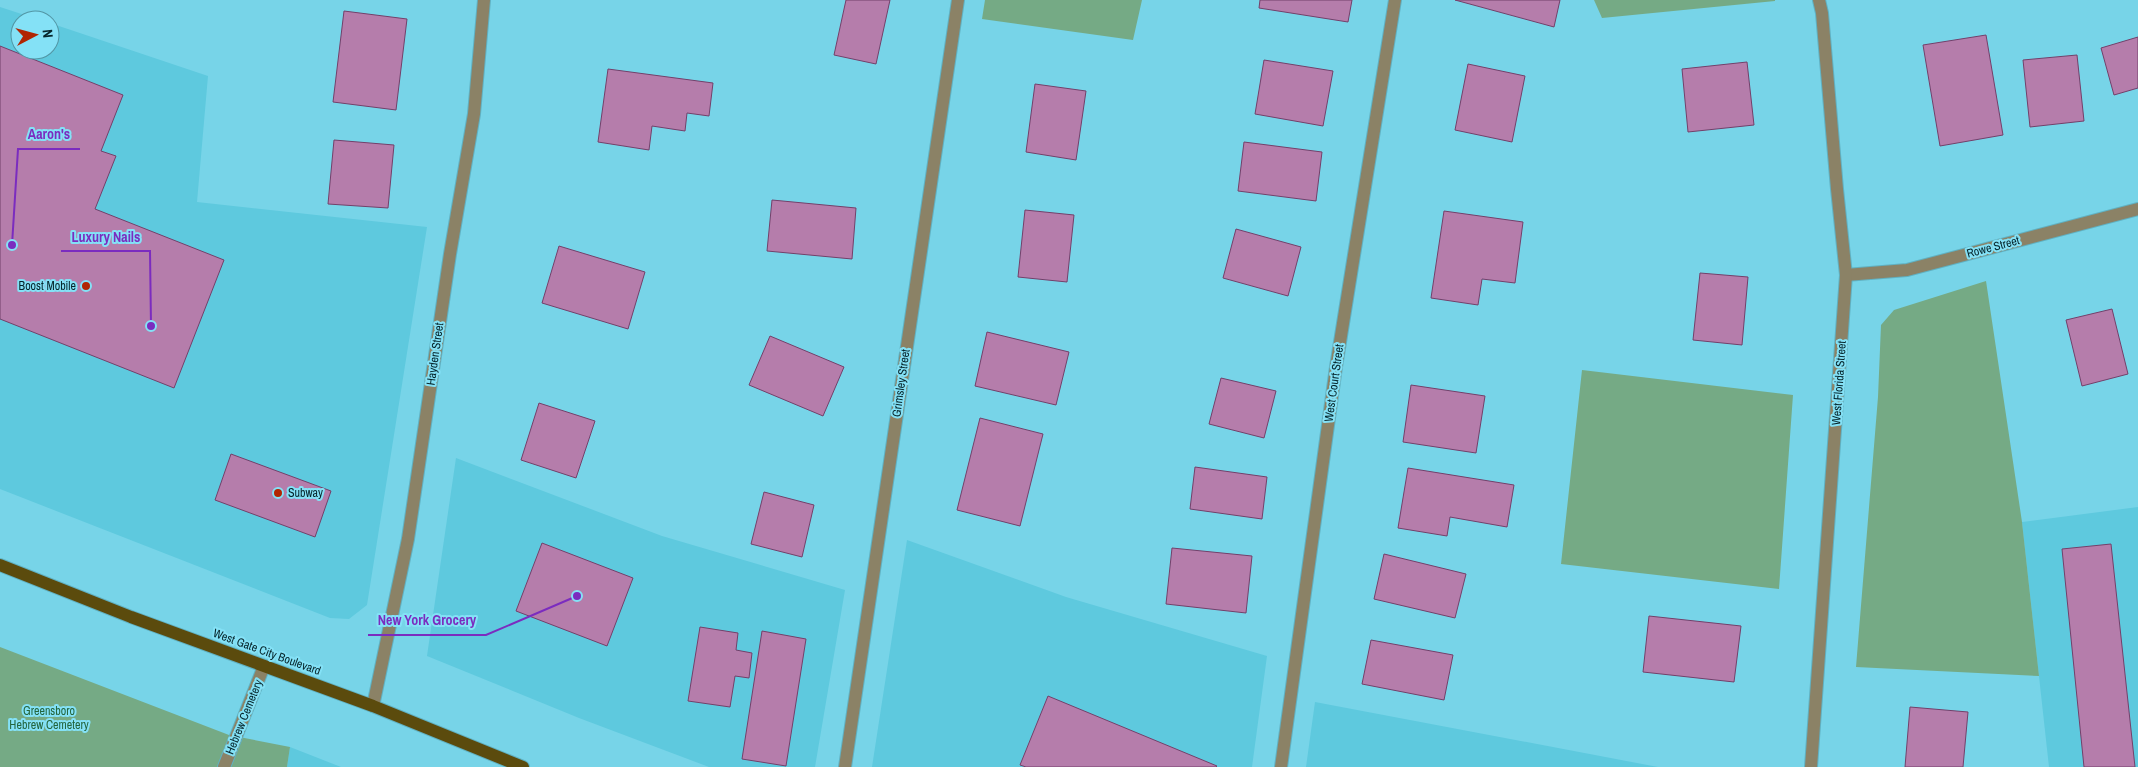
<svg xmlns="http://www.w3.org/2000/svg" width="2138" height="767" font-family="'Archivo Narrow',sans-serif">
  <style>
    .built { fill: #5ec9de }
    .green { fill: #75aa85 }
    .building { fill: #b57dab; stroke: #73406a }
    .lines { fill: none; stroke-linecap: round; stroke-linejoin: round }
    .service-casing { stroke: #60b1c2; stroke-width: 14 }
    .minor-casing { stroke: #60b1c2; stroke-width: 14 }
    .tertiary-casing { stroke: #60b1c2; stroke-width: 14 }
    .primary-casing { stroke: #60b1c2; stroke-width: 14 }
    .service { stroke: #8b8266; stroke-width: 12 }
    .minor { stroke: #8b8266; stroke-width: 12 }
    .tertiary { stroke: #8b8266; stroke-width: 12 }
    .primary { stroke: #5b4b0d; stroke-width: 12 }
    .poi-dot { fill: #b12503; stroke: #84e1f6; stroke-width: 2 }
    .labels { text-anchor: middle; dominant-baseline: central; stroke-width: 4; stroke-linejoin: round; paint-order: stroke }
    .street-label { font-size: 12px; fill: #06252b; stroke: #84e1f6 }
    .poi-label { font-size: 12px; fill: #06252b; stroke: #84e1f6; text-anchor: end }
    .park-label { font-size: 12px; fill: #24653d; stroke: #84e1f6 }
    .leader { fill: none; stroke: #7b2cbf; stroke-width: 2 }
    .callout-dot { fill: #7b2cbf; stroke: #84e1f6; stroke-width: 2 }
    .callout-label { font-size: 14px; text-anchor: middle; font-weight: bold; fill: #7b2cbf; stroke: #84e1f6; stroke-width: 4; stroke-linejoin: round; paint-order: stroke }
  </style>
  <rect width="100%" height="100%" fill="#77d4e8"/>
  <path class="built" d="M0,7l40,13h-20v30h30v-27l158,53 -11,126 230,25 -60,378 -18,14 -19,-1 -330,-129z
    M456,458l206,78 183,54 -30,177h-106l-130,-49 -152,-62z
    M2138,507v260h-89l-27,-245z
    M907,540l159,57 201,59 -15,111h-380z
    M1315,702l343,65h-352z
    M290,747l51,20h-54z"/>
  <path class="green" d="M985,0h157l-9,40 -151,-21z
    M1594,0h181v1l-173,17z
    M1986,281l36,241 17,154 -183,-9 22,-270 3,-72 13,-15z
    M1582,370l211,25 -14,194 -218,-25z
    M0,647l229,88 61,12 -3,20h-287z"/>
  <path class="building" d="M846,0h44l-14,64 -42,-9z
    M1260,0h92l-4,22 -89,-14z
    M1455,0h105l-6,27z
    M344,11l63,8 -11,91 -63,-8z
    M1986,35l17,100 -63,11 -17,-101z
    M2138,37v51l-24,7 -13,-47z
    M0,46l123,49 -22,56 15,5 -21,53 129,51 -50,128 -174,-69z
    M2077,55l7,66 -54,6 -7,-67z
    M1264,60l69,11 -10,55 -68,-12z
    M1747,62l7,63 -66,7 -6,-63z
    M1468,64l57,12 -13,66 -57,-12z
    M608,69l105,14 -4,33 -22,-3 -2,18 -33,-5 -3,24 -51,-8z
    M1035,84l51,7 -10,69 -50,-8z
    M334,140l60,5 -6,63 -60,-4z
    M1244,142l78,10 -6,49 -78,-10z
    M772,200l84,8 -4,51 -85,-8z
    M1025,210l49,5 -7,67 -49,-5z
    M1444,211l79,11 -8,61 -33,-4 -4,26 -47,-7z
    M1236,229l65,18 -13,49 -65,-18z
    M559,246l86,26 -17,57 -86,-26z
    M1700,273l48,4 -6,68 -49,-5z
    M2112,309l16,65 -46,12 -16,-66z
    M987,332l82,20 -13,53 -81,-19z
    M770,336l74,31 -21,49 -74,-31z
    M1221,378l55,13 -12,47 -55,-14z
    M1411,385l74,11 -9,57 -73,-11z
    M539,403l56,18 -19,57 -55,-18z
    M980,418l63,16 -23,92 -63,-16z
    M231,454l100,37 -16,46 -100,-37z
    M1195,467l72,10 -5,42 -72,-10z
    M1408,468l106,17 -7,42 -57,-10 -3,19 -49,-8z
    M764,492l50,13 -12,52 -51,-13z
    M542,543l91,35 -26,68 -91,-35z
    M2111,544l24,223h-51l-22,-218z
    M1172,548l80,8 -6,57 -80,-9z
    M1384,554l82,20 -11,44 -81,-19z
    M1649,616l92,10 -7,56 -91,-10z
    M700,627l38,6 -2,17 16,3 -3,25 -14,-2 -5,31 -42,-6z
    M762,631l44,8 -20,127 -44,-7z
    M1371,640l82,15 -9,45 -82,-16z
    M1048,696l169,70 -1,1h-190l-6,-2z
    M1910,707l58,5 -5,55h-58z"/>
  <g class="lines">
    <defs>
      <path id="service" d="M224,767l40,-101"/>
      <path id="minor" d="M1846,275l61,-5 231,-61
        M373,706l35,-167 42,-285 24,-140 10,-114
        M845,767l113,-767
        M1281,767l55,-400 59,-367"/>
      <path id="tertiary" d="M1811,767l35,-492 -9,-86 -15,-176 -3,-13"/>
      <path id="primary" d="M0,565l131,52 242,89 150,61"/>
    </defs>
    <use href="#service" class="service-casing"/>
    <use href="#minor" class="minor-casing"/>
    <use href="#tertiary" class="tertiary-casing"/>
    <use href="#primary" class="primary-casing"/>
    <use href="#service" class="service"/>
    <use href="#minor" class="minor"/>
    <use href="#tertiary" class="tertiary"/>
    <use href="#primary" class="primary"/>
  </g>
  <g class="poi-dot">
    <circle cx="86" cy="286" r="5"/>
    <circle cx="278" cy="493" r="5"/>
  </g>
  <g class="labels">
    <g class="street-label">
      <text transform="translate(1993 247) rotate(-15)">Rowe Street</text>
      <text transform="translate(435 354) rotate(-82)">Hayden Street</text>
      <text transform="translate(901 383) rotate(-82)">Grimsley Street</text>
      <text transform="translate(1334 383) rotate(-82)">West Court Street</text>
      <text transform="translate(1839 383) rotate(-86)">West Florida Street</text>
      <text transform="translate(267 652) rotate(20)">West Gate City Boulevard</text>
      <text transform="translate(244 717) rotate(-68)">Hebrew Cemetery</text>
    </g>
    <g class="poi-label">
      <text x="76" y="286">Boost Mobile</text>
      <text x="288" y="493" text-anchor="start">Subway</text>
    </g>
    <g class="park-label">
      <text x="49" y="711">Greensboro<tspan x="49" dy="14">Hebrew Cemetery</tspan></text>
    </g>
  </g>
  <path class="leader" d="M12 245L18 149H80M151 326L150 251H61M577 596L486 635H368"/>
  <g class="callout-dot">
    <circle cx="12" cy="245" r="5"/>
    <circle cx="151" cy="326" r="5"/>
    <circle cx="577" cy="596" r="5"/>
  </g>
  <g class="callout-label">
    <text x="49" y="139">Aaron's</text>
    <text x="106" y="242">Luxury Nails</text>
    <text x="427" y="625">New York Grocery</text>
  </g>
  <g transform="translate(35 35) rotate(84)"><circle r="24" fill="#84e1f6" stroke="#5296a5"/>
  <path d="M0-4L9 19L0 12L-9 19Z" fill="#b12503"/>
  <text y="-8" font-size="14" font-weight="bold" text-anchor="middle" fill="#06252b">N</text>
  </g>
</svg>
